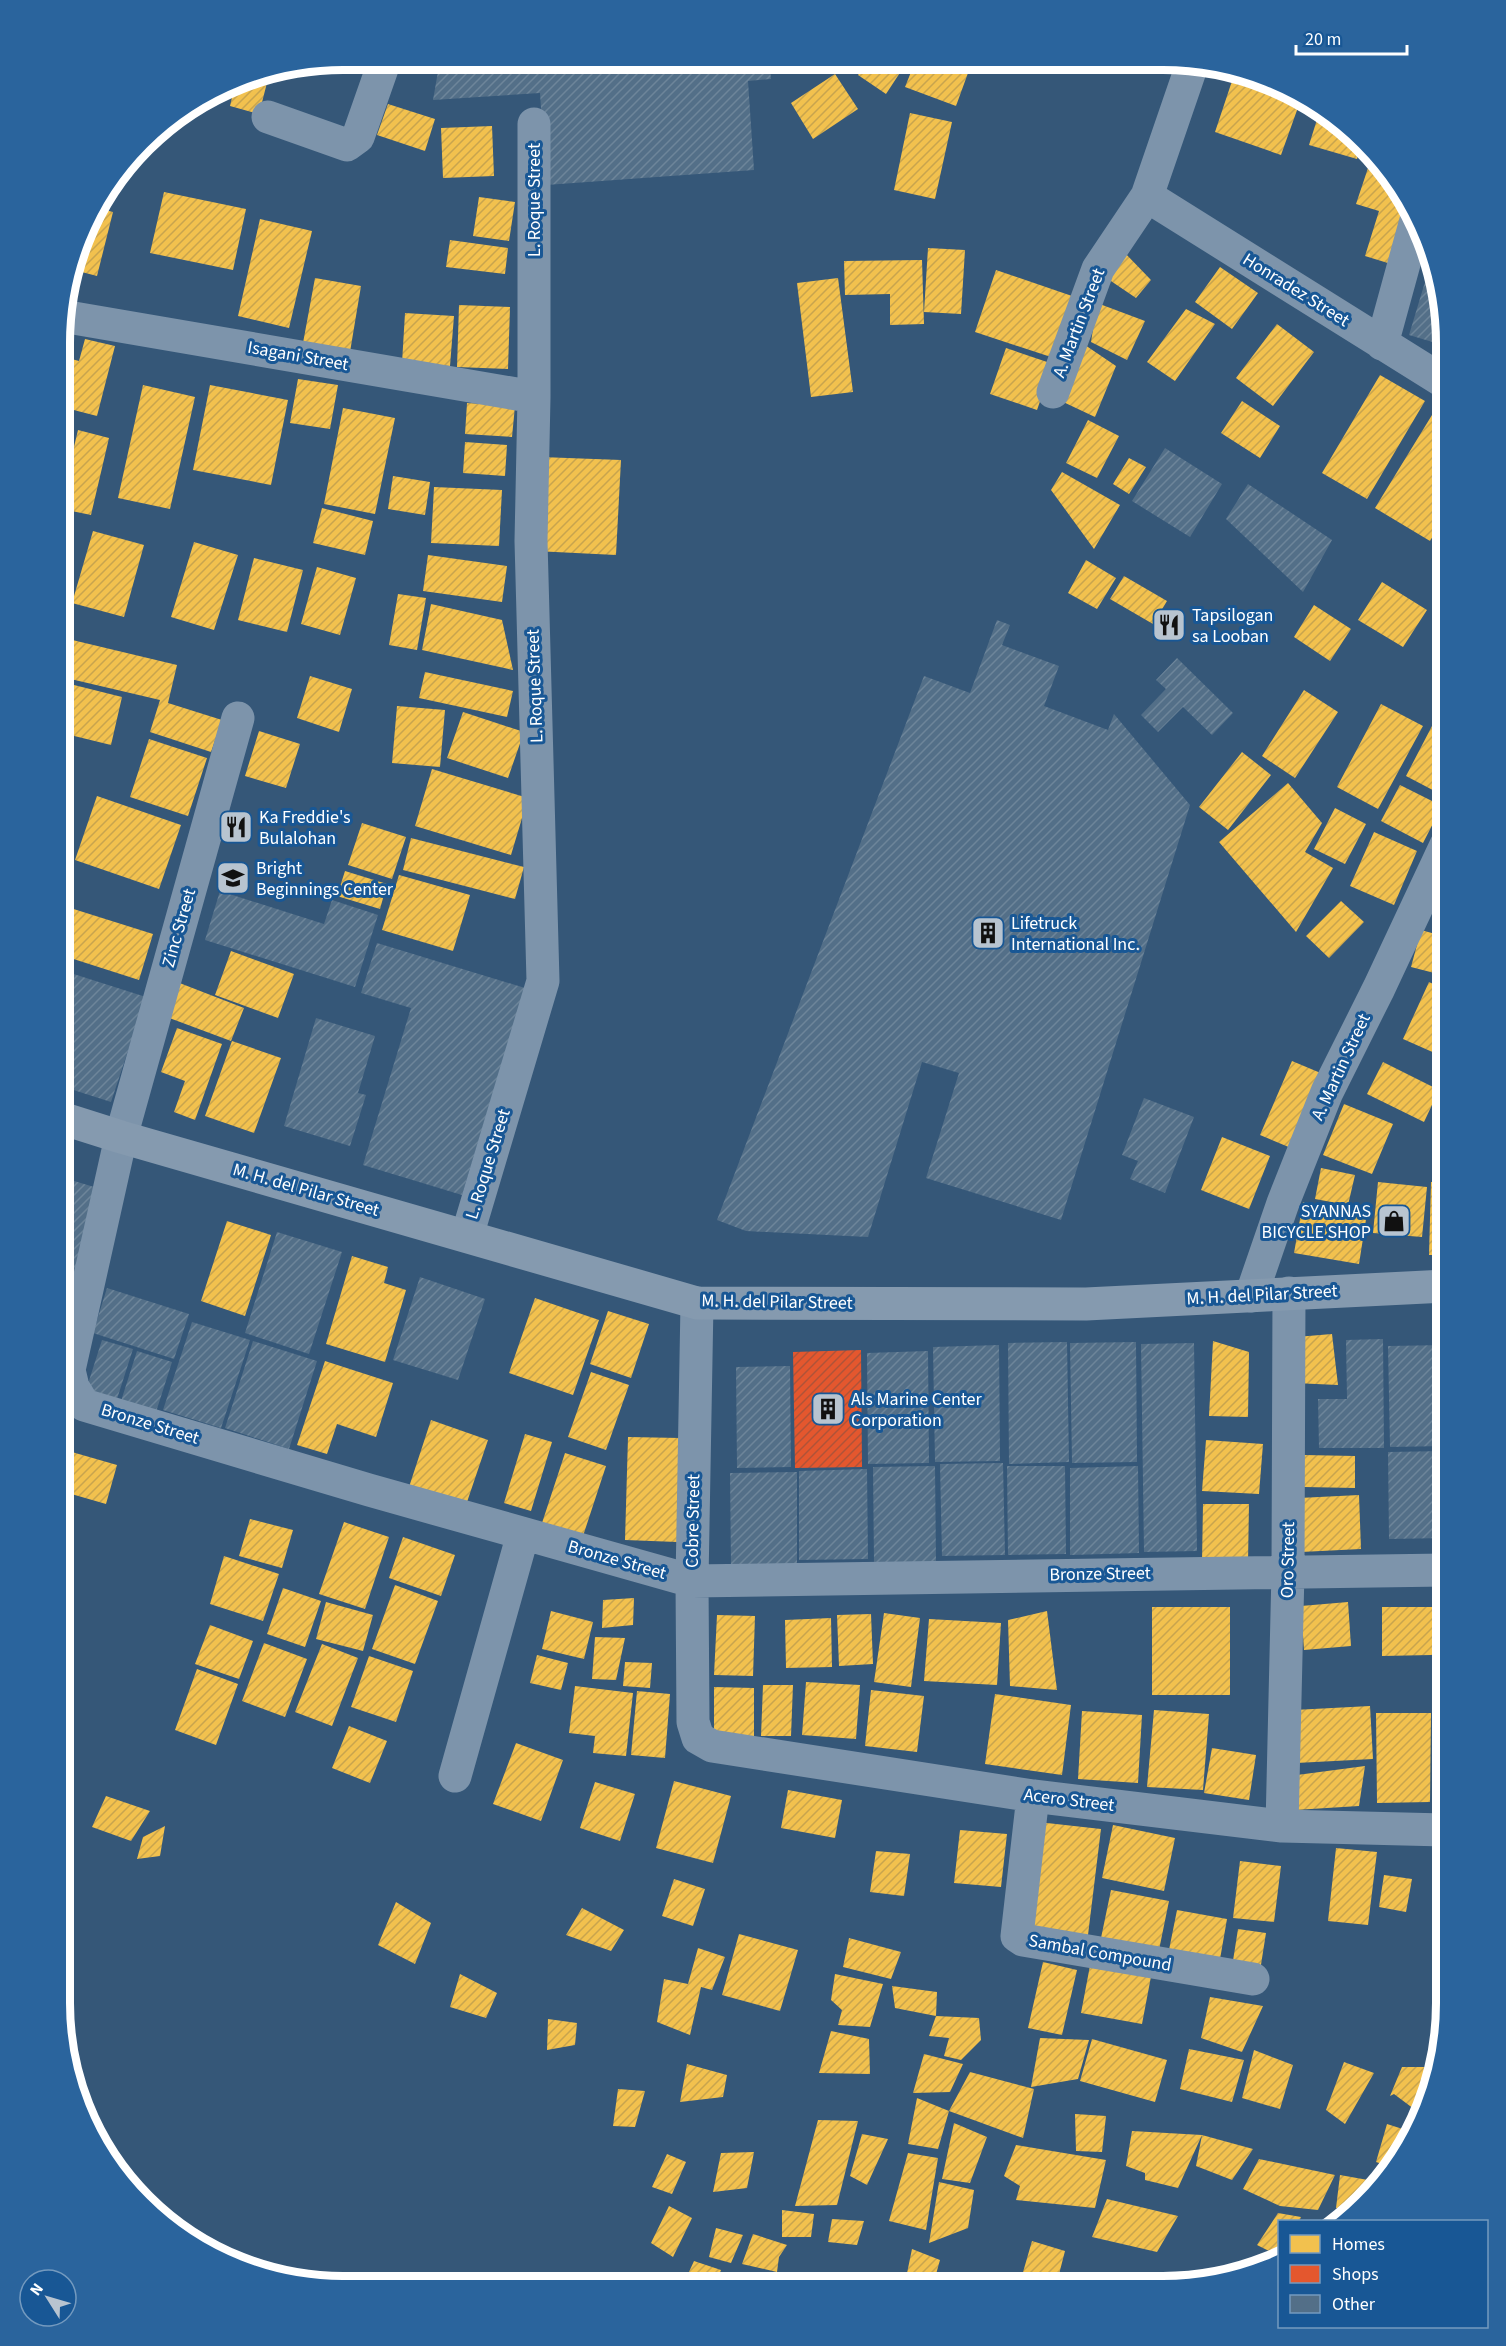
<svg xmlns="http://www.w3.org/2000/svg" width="1506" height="2346" font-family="'Source Sans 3',sans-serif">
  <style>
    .homes { fill: url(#homes-hatch) }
    .shops { fill: url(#shops-hatch) }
    .building { fill: url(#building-hatch) }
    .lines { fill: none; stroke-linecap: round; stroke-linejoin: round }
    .street { stroke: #7d94ab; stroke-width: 33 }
    .secondary { stroke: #859aaf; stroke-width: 33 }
    .labels { text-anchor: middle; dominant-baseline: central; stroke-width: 6; stroke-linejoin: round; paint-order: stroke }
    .street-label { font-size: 18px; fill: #fff; stroke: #185795 }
    .poi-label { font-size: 18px; fill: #fff; stroke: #185795; text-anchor: start }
    .rim { fill: none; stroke: #fff; stroke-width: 8 }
  </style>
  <defs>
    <pattern id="homes-hatch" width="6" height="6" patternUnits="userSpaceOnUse" patternTransform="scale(1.5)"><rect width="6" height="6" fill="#f2c14e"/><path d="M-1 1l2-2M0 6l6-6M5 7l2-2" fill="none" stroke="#c8a44e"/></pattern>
    <pattern id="shops-hatch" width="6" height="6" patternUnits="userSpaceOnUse" patternTransform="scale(1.5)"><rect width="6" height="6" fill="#e4572e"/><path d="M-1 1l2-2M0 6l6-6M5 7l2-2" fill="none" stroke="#af5338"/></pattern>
    <pattern id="building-hatch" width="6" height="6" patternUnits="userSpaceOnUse" patternTransform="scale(1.5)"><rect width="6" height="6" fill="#536f88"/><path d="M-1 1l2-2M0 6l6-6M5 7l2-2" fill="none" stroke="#6d859a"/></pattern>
  </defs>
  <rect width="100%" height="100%" fill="#355778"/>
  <path class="homes" d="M867,62h40l-21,32 -28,-19z
    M915,62h57l-16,44 -51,-19z
    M1235,72l46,15 20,12 -20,56 -66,-23z
    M835,74l23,35 -45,30 -22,-36z
    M269,75l-10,39 -29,-8 6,-25z
    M388,104l47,15 -10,32 -48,-16z
    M1320,110l15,8 26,27 -4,14 -48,-14z
    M910,113l42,9 -17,77 -41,-9z
    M492,126l2,50 -51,2 -2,-50z
    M1372,156l15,15 22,37 -18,56 -26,-8 14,-45 -23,-7z
    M164,192l82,17 -13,61 -83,-17z
    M479,197l36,5 -6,39 -36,-5z
    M97,208l16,4 -16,64 -23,-6 15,-52z
    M260,219l52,12 -23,97 -51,-12z
    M450,240l58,8 -3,26 -59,-7z
    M928,248l37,2 -4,64 -37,-2z
    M1123,251l28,29 -15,18 -31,-21z
    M922,260l2,64 -34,1v-31l-45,1 -1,-34z
    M1220,267l38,26 -26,36 -37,-27z
    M996,270l76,26 -21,61 -76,-25z
    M315,278l46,8 -11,66 -47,-9z
    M838,278l15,114 -42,5 -14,-114z
    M1097,303l48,18 -18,39 -36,-18z
    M459,305l51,2 -2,62 -51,-2z
    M1186,309l29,15 -40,57 -28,-19z
    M405,313l49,3 -4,50 -48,-3z
    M1277,324l37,28 -41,54 -37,-28z
    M85,339l30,7 -18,70 -35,-9 2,-50 15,4z
    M1082,343l34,23 -21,51 -36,-17z
    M1006,348l47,16 -16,46 -47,-16z
    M1380,375l45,26 -58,98 -45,-26z
    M298,379l40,6 -8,44 -40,-6z
    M143,385l52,12 -25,112 -52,-11z
    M210,385l78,15 -17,85 -78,-15z
    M1242,401l38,25 -20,32 -39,-25z
    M467,403l48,3 -3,31 -47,-3z
    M343,408l52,10 -20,96 -51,-10z
    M1432,415l14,8v92l-16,26 -55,-33z
    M1088,420l31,16 -22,42 -31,-15z
    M78,430l31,8 -18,77 -29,-6v-12z
    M465,442l42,3 -2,31 -42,-3z
    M541,457l80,3 -5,95 -81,-4z
    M1129,458l17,9 -17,27 -16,-10z
    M1062,472l58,33 -26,44 -43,-59z
    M393,476l37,6 -5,33 -37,-6z
    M434,487l68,3 -3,56 -68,-3z
    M322,508l51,13 -8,34 -52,-12z
    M93,531l51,14 -20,72 -52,-14z
    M194,542l44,13 -24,75 -43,-13z
    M428,555l79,11 -5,36 -79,-11z
    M254,558l49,12 -16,62 -49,-12z
    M1086,560l30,18 -19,31 -29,-16z
    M317,567l39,11 -16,57 -39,-11z
    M1124,576l43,25 -14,23 -43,-25z
    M1382,582l45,28 -24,37 -45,-27z
    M398,594l28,4 -9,52 -28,-5z
    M431,604l71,16 11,50 -91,-20z
    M1314,605l37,24 -21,32 -36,-24z
    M64,638l113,27 -9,38 54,17 -11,32 -61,-20 10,-32 -98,-23v-31z
    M425,672l88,19 -6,26 -88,-19z
    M310,676l42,13 -13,43 -42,-14z
    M62,682l60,15 -11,48 -49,-12z
    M1304,690l34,22 -43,66 -33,-22z
    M1381,704l42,22 -45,83 -41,-22z
    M397,706l48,4 -5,57 -48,-4z
    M463,712l61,20 -16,46 -61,-20z
    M1432,726l14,7v64l-40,-21z
    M259,731l41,13 -14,44 -41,-12z
    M149,739l58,19 -19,58 -58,-19z
    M1242,752l29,23 -43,55 -29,-23z
    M432,769l96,29 -17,57 -96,-29z
    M1288,783l34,40 -17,29 28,16 -37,64 -77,-90z
    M1400,785l42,21 -19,37 -42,-22z
    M97,796l84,29 -22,64 -84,-29z
    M1335,808l31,16 -21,40 -31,-15z
    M362,823l44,14 -14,42 -44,-14z
    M1374,832l43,19 -23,54 -44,-19z
    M411,838l113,29 -9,32 -112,-29z
    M345,871l42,13 -7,25 -43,-13z
    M399,875l71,20 -17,56 -71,-21z
    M1341,901l23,21 -35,36 -23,-22z
    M64,906l89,28 -14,46 -78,-25 1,-40z
    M1421,930l25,7v39l-35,-9z
    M231,951l63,23 -16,44 -63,-23z
    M177,982l67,26 -13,33 -67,-25z
    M1429,982l17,8v68l-43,-19z
    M177,1028l45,16 -27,76 -21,-8 11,-31 -24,-9z
    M232,1041l49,17 -27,75 -49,-17z
    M1292,1061l31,13 -32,74 -31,-13z
    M1383,1062l56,28 -15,32 -57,-28z
    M1344,1104l49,20 -21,50 -49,-19z
    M1222,1137l48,19 -21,53 -48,-19z
    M1321,1168l34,7 -7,30 -33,-6z
    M1378,1182l49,5 -5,50 -49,-4z
    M1431,1182h15v73h-17z
    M1303,1202l64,11 -8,51 -65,-11z
    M227,1221l44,14 -26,81 -44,-15z
    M352,1256l36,11 -4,16 22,7 -21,72 -59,-18z
    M535,1298l64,22 -26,75 -64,-22z
    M608,1311l41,13 -18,54 -41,-14z
    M1332,1334l6,51 -44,-2 2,-46z
    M1213,1341l36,11 -1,65 -39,-1z
    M325,1361l68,22 -17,54 -39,-13 -10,30 -30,-9z
    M591,1372l38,13 -23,65 -38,-13z
    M431,1420l57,20 -22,65 -57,-18z
    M525,1434l27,8 -21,69 -27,-8z
    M628,1437l52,1 -3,104 -52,-2z
    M1206,1440l57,4 -4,50 -57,-3z
    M65,1450l52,15 -11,39 -45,-13v-27z
    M565,1453l41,13 -23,70 -41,-13z
    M1304,1455l51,1v32l-51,-1z
    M1359,1495l2,54 -60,3 -2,-54z
    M1203,1504h46l-1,59 -46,-1z
    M250,1519l43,11 -11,38 -43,-12z
    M344,1522l45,15 -24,72 -46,-15z
    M403,1537l52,18 -14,41 -52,-18z
    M224,1556l55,18 -16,47 -53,-17z
    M395,1585l43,16 -23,63 -43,-15z
    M283,1588l38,13 -16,46 -38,-13z
    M634,1598l-1,27 -31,3 1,-28z
    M326,1602l47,13 -10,36 -47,-12z
    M1348,1602l3,44 -47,4 -3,-44z
    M1152,1607h78v88h-78z
    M1382,1607h50v48l-50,1z
    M551,1611l42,11 -9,37 -42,-10z
    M1047,1611l10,79 -47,-4 -2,-66z
    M884,1613l36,5 -9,69 -37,-5z
    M871,1614l2,50 -34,2 -2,-51z
    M1437,1614h9l-1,64h-8z
    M717,1615l38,1 -2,60 -39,-1z
    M831,1618l1,49 -46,1 -1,-48z
    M929,1619l72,4 -4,62 -73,-4z
    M210,1625l43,16 -14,38 -44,-15z
    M595,1637l30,1 -9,42 -24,-1z
    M264,1643l43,16 -22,58 -43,-16z
    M322,1644l36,14 -26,68 -37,-14z
    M537,1655l31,8 -7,27 -31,-7z
    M369,1656l44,15 -17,51 -45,-15z
    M625,1662l27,1 -2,25 -27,-2z
    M197,1669l41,15 -22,61 -41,-15z
    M806,1682l54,3 -4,54 -54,-4z
    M763,1685h30l-2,51h-30z
    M575,1686l58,7 -7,63 -33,-3 2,-17 -26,-3z
    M714,1687l40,1v51h-40z
    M871,1690l53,6 -7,56 -52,-6z
    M637,1691l33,3 -5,64 -34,-3z
    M995,1694l76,11 -9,70 -77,-11z
    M1370,1706l3,53 -77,4 -2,-53z
    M1154,1710l55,4 -6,76 -56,-3z
    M1082,1711l60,4 -4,68 -60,-4z
    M1376,1713h55l-1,89 -53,1z
    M349,1726l38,15 -17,42 -38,-15z
    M1441,1726h4v67l-3,1z
    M516,1743l47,17 -22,61 -48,-17z
    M1212,1748l44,7 -7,45 -45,-7z
    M1365,1766l-6,40 -64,4 2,-35z
    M674,1781l57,15 -18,67 -57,-15z
    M595,1782l40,12 -15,47 -40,-13z
    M788,1790l54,10 -7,38 -54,-10z
    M106,1796l44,15 -19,30 -39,-14z
    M1038,1822l63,7 -13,106 -63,-7z
    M1113,1825l62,13 -11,53 -62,-13z
    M165,1826l-5,30 -23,3 6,-22z
    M960,1830l47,4 -6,53 -47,-4z
    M1336,1848l41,4 -9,73 -40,-4z
    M876,1851l34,3 -6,42 -34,-4z
    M1240,1861l41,5 -7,56 -41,-4z
    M1384,1875l28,4 -6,33 -27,-5z
    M674,1879l31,10 -12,37 -31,-10z
    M1111,1890l58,11 -10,49 -58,-12z
    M396,1902l35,21 -16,41 -37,-19z
    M582,1908l42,22 -13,21 -45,-16z
    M1177,1910l50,9 -8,46 -51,-10z
    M1238,1929l28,4 -6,38 -28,-4z
    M739,1934l59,16 -18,61 -58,-16z
    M849,1938l52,14 -10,27 -48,-12z
    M698,1948l27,9 -13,33 -11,-3 -11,48 -33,-13 7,-43 24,5z
    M1092,1955l61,11 -11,58 -61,-11z
    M1043,1962l34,8 -15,65 -34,-7z
    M460,1974l37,19 -11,25 -36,-11z
    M835,1974l48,10 -13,43 -32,-2 4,-15 -11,-10z
    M892,1986l45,6 -1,24 -41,-8z
    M1210,1997l53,9 -21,46 -41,-14z
    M936,2016l43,2 2,22 -20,20 -17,-4 5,-18 -20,-2z
    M548,2019l29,4 -2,22 -28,5z
    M831,2031l38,8 1,35 -51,-1z
    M1040,2038l49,2 -11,39 -47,8z
    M1092,2039l75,21 -12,42 -75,-21z
    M1189,2049l55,11 -12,42 -52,-13z
    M1254,2050l39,15 -13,44 -38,-11z
    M924,2054l39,10 -13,28 -37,1z
    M1344,2062l30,11 -29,51 -19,-14z
    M687,2064l40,11 -4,22 -43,5z
    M1402,2067h33l-5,22 -12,23 -24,-18 -4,2z
    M970,2072l64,17 -11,49 -74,-27z
    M618,2089l27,2 -10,36 -22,-1z
    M917,2098l32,13 -11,38 -30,-5z
    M1075,2114l31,2 -4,36 -26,-1z
    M818,2120l40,1 -21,84 -42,1z
    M954,2123l33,14 -17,46 -28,-4z
    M1387,2124l25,8 -20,35 -16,-5z
    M1132,2131l70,4 -24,53 -33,-8v-7l-19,-7z
    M862,2134l26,5 -21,46 -17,-9z
    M1202,2135l51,14 -21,31 -36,-14z
    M1016,2145l90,15 -11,48 -79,-8 4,-14 -16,-10z
    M754,2152l-7,36 -34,4 8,-39z
    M908,2153l30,5 -12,72 -37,-9z
    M667,2154l19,8 -14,32 -20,-7z
    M1259,2159l76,16 -17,35 -38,-4 -37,-17z
    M1340,2175l28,5 -12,27 -5,4 -15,-3z
    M939,2182l35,8 -6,38 -39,15z
    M1107,2199l71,17 -21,36 -65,-15z
    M669,2206l23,12 -19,39 -22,-14z
    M782,2210l32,4 -3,23h-29z
    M1278,2213l23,4 -2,5h-19v29l-3,4 -20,-10z
    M832,2219l32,2 -7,24 -29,-3z
    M716,2228l27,7 -12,28 -22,-6z
    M753,2234l34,11 -8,12 -2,15 -35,-8z
    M1032,2241l33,10 -9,35h-37z
    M912,2249l28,11 -7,25h-8l-19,-7z
    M694,2261l27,9 -6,15h-32z
    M1062,2278l26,7v1h-27z"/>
  <path class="shops" d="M861,1350l1,117 -67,1 -2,-116z"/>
  <path class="building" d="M440,60l329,1 2,18 -23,2 6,89 -208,15 -6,-92 -107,7z
    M1428,272l4,1 14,73 -37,-11z
    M1165,448l57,36 -32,53 -58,-36z
    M1248,484l84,56 -29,52 -77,-73z
    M997,620l13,5 -8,20 57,21 -15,40 64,24 6,-16 76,91 -129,415 -135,-42 33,-105 -37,-11 -54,175 -122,-6 -29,-11 207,-544 46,17z
    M1177,658l56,55 -21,22 -29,-28 -25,25 -17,-17 25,-26 -10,-9z
    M220,891l104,33 8,-24 46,15 -23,72 -150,-47z
    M377,943l148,45 -63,207 -99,-30 48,-157 -50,-15z
    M61,970l85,27 -35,105 -50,-16z
    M316,1018l59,18 -17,57 8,2 -16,51 -66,-20z
    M1144,1098l50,19 -29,76 -35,-14 8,-18 -16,-6z
    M61,1177l43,13 -28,85 -15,-4z
    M277,1232l65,20 -33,102 -64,-21z
    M420,1277l65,22 -27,81 -65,-20z
    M107,1288l82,26 -15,45 -81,-26z
    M192,1322l58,18 -29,88 -58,-18z
    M1383,1339l1,109h-65l-1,-49h29l-1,-59z
    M102,1340l31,9 -16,50 -31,-9z
    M253,1341l64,20 -28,88 -64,-21z
    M1067,1342l2,120 -60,2 -1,-121z
    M1136,1342l1,120 -65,1 -2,-120z
    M1194,1343l3,208 -53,1 -3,-208z
    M999,1345l1,116 -65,1 -2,-115z
    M1446,1345v101l-56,1 -2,-101z
    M137,1351l35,11 -16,50 -35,-11z
    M928,1351l1,112 -61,1 -1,-111z
    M790,1366l1,101 -54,1 -1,-101z
    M1446,1451v87l-57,1 -1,-87z
    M1003,1463l2,92 -63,1 -2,-92z
    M935,1466l1,96 -62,1 -1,-96z
    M1007,1466h58l1,88 -58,1z
    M1138,1466l1,87 -69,2v-87z
    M867,1469l1,90 -69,1v-89z
    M797,1472v92l-66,2 -1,-93z"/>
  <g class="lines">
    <path class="street" d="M268,117l79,28 11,-8 27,-77
      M1147,196l299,187
      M62,316l472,81
      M1382,344l34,-124
      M1053,392l45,-123 49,-73 46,-134
      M238,718l-117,419 -52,233 4,17 11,18 285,85 323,91 754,-11
      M467,1236l76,-255 -12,-440 3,-144v-273
      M1251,1296l32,-93 44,-111 52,-104 67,-143
      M697,1303l-5,278 1,141 5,16 14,8 321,50 249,30 163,4
      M455,1776l68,-242
      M1033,1796l-16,140 6,4 230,39
      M1282,1826l6,-255 1,-278"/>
    <path class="secondary" d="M61,1118l60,19 576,166 389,1 360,-18"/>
  </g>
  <defs>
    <symbol id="restaurant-square" viewBox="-11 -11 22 22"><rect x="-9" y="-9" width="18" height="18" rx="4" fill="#b8c4d0" stroke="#185795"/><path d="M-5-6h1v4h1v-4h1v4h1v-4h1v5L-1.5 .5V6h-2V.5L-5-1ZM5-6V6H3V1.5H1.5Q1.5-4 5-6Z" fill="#111"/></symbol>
    <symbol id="school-square" viewBox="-11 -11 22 22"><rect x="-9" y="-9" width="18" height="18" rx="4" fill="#b8c4d0" stroke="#185795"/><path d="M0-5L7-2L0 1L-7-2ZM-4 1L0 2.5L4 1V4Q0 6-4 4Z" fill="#111"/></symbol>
    <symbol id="building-square" viewBox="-11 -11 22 22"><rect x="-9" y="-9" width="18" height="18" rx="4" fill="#b8c4d0" stroke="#185795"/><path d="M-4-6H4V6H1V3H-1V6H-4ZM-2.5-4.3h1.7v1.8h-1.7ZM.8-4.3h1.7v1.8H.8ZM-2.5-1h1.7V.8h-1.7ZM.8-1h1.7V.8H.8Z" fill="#111"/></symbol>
    <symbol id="shop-square" viewBox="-11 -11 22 22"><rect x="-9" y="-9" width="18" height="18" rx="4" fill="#b8c4d0" stroke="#185795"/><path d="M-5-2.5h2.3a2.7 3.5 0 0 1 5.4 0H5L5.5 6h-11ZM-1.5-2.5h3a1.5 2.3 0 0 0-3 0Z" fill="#111"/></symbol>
  </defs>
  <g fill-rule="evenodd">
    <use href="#restaurant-square" x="1150" y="606" width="38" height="38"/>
    <use href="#restaurant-square" x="217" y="808" width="38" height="38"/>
    <use href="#school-square" x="214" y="859" width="38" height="38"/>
    <use href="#building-square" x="969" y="914" width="38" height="38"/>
    <use href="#shop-square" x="1375" y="1202" width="38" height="38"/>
    <use href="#building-square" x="809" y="1390" width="38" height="38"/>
  </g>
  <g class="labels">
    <g class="street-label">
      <text transform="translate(534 200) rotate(-90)">L. Roque Street</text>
      <text transform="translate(1296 290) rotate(32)">Honradez Street</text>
      <text transform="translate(1079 323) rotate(-69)">A. Martin Street</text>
      <text transform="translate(298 356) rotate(10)">Isagani Street</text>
      <text transform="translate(535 686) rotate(-92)">L. Roque Street</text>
      <text transform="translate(179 928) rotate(-74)">Zinc Street</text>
      <text transform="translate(1341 1067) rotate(-65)">A. Martin Street</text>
      <text transform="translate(488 1164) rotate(-73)">L. Roque Street</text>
      <text transform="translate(306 1190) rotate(16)">M. H. del Pilar Street</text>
      <text transform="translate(1262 1295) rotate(-3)">M. H. del Pilar Street</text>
      <text transform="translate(777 1302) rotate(1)">M. H. del Pilar Street</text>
      <text transform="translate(150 1424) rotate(17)">Bronze Street</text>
      <text transform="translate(693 1521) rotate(-89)">Cobre Street</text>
      <text transform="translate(617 1560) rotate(16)">Bronze Street</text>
      <text transform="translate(1288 1560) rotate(-89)">Oro Street</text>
      <text transform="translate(1100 1574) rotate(-1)">Bronze Street</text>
      <text transform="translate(1069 1800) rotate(7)">Acero Street</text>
      <text transform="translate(1100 1953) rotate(10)">Sambal Compound</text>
    </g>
    <g class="poi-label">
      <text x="1192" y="615">Tapsilogan<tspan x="1192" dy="21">sa Looban</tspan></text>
      <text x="259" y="817">Ka Freddie's<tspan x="259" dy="21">Bulalohan</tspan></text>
      <text x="256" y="868">Bright<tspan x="256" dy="21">Beginnings Center</tspan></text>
      <text x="1011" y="923">Lifetruck<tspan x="1011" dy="21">International Inc.</tspan></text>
      <text x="1371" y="1211" text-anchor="end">SYANNAS<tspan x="1371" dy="21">BICYCLE SHOP</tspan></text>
      <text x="851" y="1399">Als Marine Center<tspan x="851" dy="21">Corporation</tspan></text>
    </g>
  </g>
  <path d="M0 0H1506V2346H0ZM343 70H1163A273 273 0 0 1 1436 343V2003A273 273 0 0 1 1163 2276H343A273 273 0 0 1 70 2003V343A273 273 0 0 1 343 70Z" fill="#2a649d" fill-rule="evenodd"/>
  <path class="rim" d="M343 70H1163A273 273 0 0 1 1436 343V2003A273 273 0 0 1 1163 2276H343A273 273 0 0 1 70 2003V343A273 273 0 0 1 343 70Z"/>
  <rect x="1278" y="2220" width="210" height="108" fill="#185795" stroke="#749abf" stroke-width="1.5"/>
  <rect x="1290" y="2235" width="30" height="18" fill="#f2c14e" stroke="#749abf" stroke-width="1.5"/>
  <text x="1332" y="2250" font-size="18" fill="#ffffff">Homes</text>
  <rect x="1290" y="2265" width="30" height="18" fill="#e4572e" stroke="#749abf" stroke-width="1.5"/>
  <text x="1332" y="2280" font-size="18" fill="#ffffff">Shops</text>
  <rect x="1290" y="2295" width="30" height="18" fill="#536f88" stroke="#749abf" stroke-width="1.5"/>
  <text x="1332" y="2310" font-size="18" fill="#ffffff">Other</text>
  <g transform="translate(48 2298) rotate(307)"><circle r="28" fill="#185795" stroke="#749abf" stroke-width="1.5"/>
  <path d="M0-4.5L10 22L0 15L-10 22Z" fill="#b8c4d0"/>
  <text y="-9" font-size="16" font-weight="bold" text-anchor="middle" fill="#ffffff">N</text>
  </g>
  <path d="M1296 45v9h111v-9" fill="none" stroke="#ffffff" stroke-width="3"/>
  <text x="1305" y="45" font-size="18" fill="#ffffff" stroke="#185795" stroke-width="4.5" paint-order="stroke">20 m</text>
</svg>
